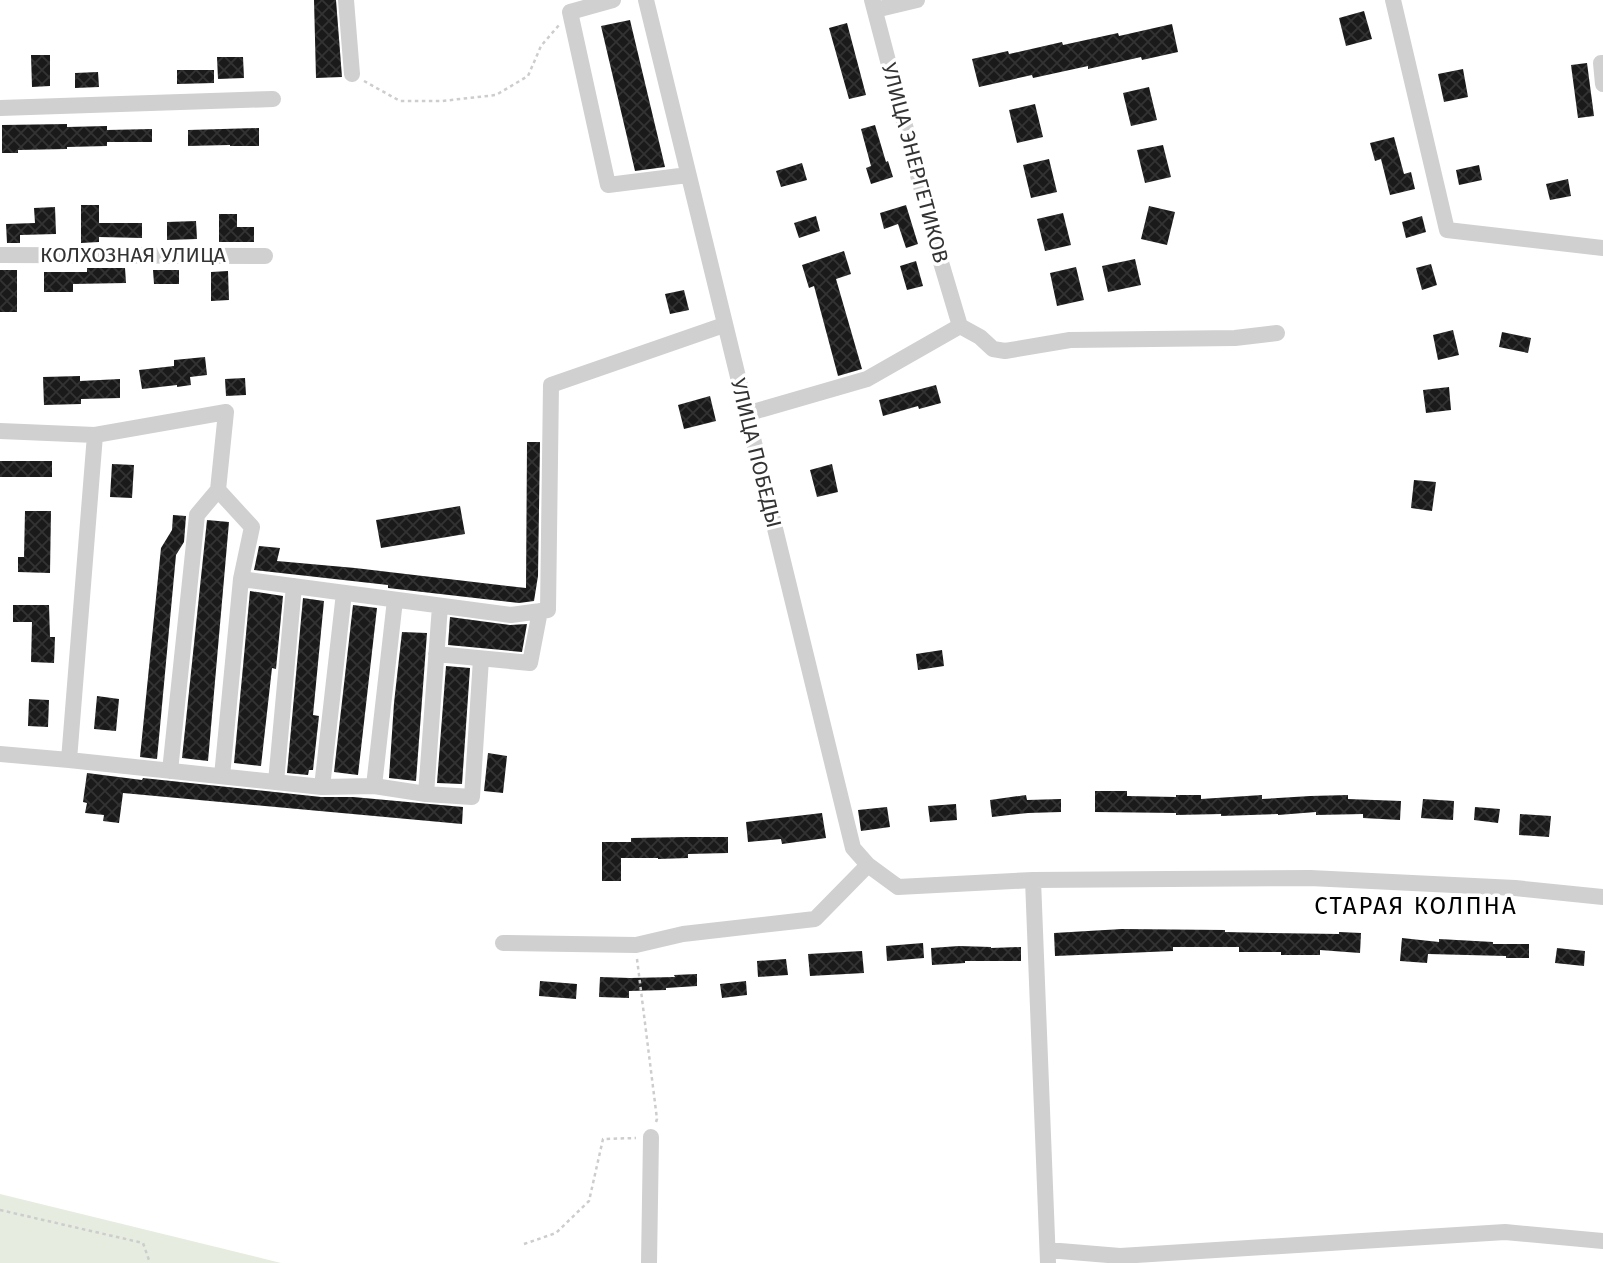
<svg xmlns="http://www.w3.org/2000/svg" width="1603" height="1263" font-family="'Fira Sans',sans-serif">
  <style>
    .garden { fill: #e6ecdf }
    .building { fill: url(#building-cross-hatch) }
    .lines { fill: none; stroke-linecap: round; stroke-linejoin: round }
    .path { stroke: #cdcdcd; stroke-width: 2.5; stroke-dasharray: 3.5 3.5; stroke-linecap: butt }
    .minor { stroke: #d0d0d0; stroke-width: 16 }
    .labels { text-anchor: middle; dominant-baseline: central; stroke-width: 7; stroke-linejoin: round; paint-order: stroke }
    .street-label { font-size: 21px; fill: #333; stroke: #fff }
    .quarter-label { font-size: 24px; letter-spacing: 2px; fill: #000; stroke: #fff }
  </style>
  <defs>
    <pattern id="building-cross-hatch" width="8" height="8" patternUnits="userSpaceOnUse" patternTransform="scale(1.75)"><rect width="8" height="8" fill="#1a1a1a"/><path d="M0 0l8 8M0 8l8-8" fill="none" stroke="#333"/></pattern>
  </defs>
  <rect width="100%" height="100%" fill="#fff"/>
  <path class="garden" d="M0,1194l281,69h-281z"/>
  <path class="building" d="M314,0h22l6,77 -26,1z
    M1364,11l8,28 -26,7 -7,-28z
    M630,20l35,147 -30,4 -34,-145z
    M847,23l19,72 -17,4 -20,-71z
    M1172,24l6,28 -36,8 -1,-3 -53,12v-3l-55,12 -1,-3 -53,12 -7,-28 36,-8 1,3 53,-12 1,3 55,-12 1,3z
    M31,55h19v31l-18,1z
    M217,57h26l1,21 -26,1z
    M1587,63l7,53 -16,2 -7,-53z
    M1463,69l5,28 -24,5 -6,-28z
    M177,70h37v13l-37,1z
    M98,72l1,15 -24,1v-15z
    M1149,87l8,33 -26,6 -8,-33z
    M1035,104l8,33 -26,6 -8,-33z
    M67,124v3l40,-1v4l45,-1v13h-45v4l-40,1v2l-49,1v3h-16v-28z
    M875,125l11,37 2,-1 5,16 -22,7 -5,-16 5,-2 -10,-37z
    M259,128v18h-29v-1l-42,1v-16z
    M1394,137l10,37 7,-2 4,17 -25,6 -9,-36 -6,2 -5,-18z
    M1163,145l8,32 -26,6 -8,-33z
    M1049,159l8,33 -26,6 -8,-33z
    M802,163l5,17 -26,7 -5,-16z
    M1479,165l3,15 -23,5 -3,-15z
    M1568,179l3,17 -21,4 -4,-16z
    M81,205h18v18h43v15l-43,-1v5l-18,1z
    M906,205l12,39 -12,4 -8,-24 -14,5 -4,-16z
    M1149,206l26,6 -8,33 -26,-6z
    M55,207l1,27 -36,1v8h-13l-1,-19 29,-1 -1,-15z
    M1063,213l8,32 -26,6 -8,-32z
    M219,214h18v13h17v15h-35z
    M816,216l4,15 -21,7 -5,-15z
    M1422,216l4,16 -20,6 -4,-16z
    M196,221l1,18 -30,1v-18z
    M844,251l7,23 -15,5 26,90 -24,7 -24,-90 -5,2 -7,-23z
    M1135,259l6,26 -33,7 -6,-26z
    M916,261l7,25 -16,4 -7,-24z
    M1431,264l6,21 -15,5 -6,-22z
    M1076,267l8,33 -27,6 -7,-33z
    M87,268h38l1,15 -53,1v8h-29v-20h43z
    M0,270h17v42h-17z
    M153,270h26v14h-25z
    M228,271l1,29 -18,1v-29z
    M684,290l5,20 -19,4 -5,-20z
    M1453,330l6,25 -21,5 -5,-25z
    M1502,332l29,6 -3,15 -29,-6z
    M205,357l2,18 -17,2 1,8 -14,2v-2l-35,4 -3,-19 35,-4v-6z
    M80,376v5l40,-2v19l-39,1v5l-37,1 -1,-28z
    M245,378l1,17 -20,1 -1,-17z
    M936,385l5,18 -22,6 -1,-3 -35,10 -4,-16z
    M1449,387l2,23 -25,3 -3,-23z
    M710,396l6,25 -32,8 -6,-24z
    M527,442h13l-2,134 -4,25 -15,2 -131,-15v-3l-134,-15 5,-24 21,2 -3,13 78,7 171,20z
    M0,461h52v16h-52z
    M112,464l22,1 -2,33 -22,-1z
    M832,464l6,28 -21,5 -7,-27z
    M1414,480l22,2 -4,29 -21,-3z
    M460,506l5,28 -84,14 -5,-28z
    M25,511h26l-1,62 -32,-1v-15h6z
    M173,515l13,1 -2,26 -8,13 -19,204 -17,-2 21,-209 11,-18z
    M207,520l22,2 -21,239 -26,-3z
    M250,591l33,5 -7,73 -4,-1 -11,98 -27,-3z
    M303,598l21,3 -11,114 6,1 -6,54h-4l-1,5 -21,-2z
    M13,605h36l1,32h5l-1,26 -23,-1 1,-40h-19z
    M353,605l24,3 -19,167 -24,-3z
    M450,617l60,8 17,-1 -5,28 -74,-7z
    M402,632l25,1 -11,148 -27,-3 5,-75z
    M942,650l2,16 -26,4 -2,-16z
    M446,666l24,2 -8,116 -25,-1z
    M97,696l22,3 -3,32 -22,-2z
    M29,699l20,1 -1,27 -20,-1z
    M488,753l19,3 -4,37 -19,-2z
    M87,773l55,7 1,-2 178,19h32l110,10 -1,17 -339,-31 -4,30 -16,-2 1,-6 -19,-2 2,-10 -4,-1z
    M1095,791h32v5l49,1v-2h25v4l61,-4v4l48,-3 38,-1v4l53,2 -1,19 -37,-2v-4l-47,1v-3l-38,3v-1l-57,2v-2l-45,1v-2l-81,-1z
    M1026,795l1,5 34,-1v13l-33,1 -36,4 -2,-17z
    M1423,799l31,2 -1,19 -32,-2z
    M956,804l1,16 -27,2 -2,-16z
    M887,807l3,20 -29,4 -3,-21z
    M1475,807l25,2 -2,14 -24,-3z
    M822,813l4,25 -44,6 -1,-5 -33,3 -2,-20z
    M1520,814l31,2 -2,21 -30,-2z
    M687,837h41v16l-40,1v4l-30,1v-1h-37v23h-19v-39h29v-4z
    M1122,929l103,1v2l45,1 69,1v-2l22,1 -1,20 -40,-3v5h-39v-3h-42v-5h-66v4l-118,5 -1,-23z
    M1402,938l37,4v-3l54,3v2h36v14h-23v-2l-78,-2 -1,9 -27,-2z
    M923,943l1,15 -37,3 -1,-15z
    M959,946l32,1v1l30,-1v14h-56v2l-33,2 -1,-17z
    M1557,948l28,3 -1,15 -29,-3z
    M862,951l2,22 -54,3 -2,-22z
    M786,959l2,16 -30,2 -1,-16z
    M697,974v12l-31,2v2l-37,1v7l-30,-1 1,-20 30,1 45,-1 -1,-2z
    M540,981l37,3 -1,15 -37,-3z
    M746,981l1,14 -25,3 -2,-14z"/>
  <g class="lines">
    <path class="path" d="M364,81l36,20h42l54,-6 32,-19 13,-30 18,-21
      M637,959l20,160 -1,3
      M0,1210l143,33 7,20
      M524,1244l32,-11 33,-32 14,-62 33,-1"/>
    <path class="minor" d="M346,0l6,74
      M613,0l-43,12 38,173 80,-10
      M646,0l207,848 15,17 30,22 135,-7 277,-2 205,10 88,9
      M872,0l68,259 20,67
      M1393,0l54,230 156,18
      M875,10l42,-10
      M1603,63h-2l2,21
      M0,108l273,-9
      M0,255l265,1
      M960,326l20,11 13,12 12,2 65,-11 165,-2 42,-5
      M746,414l121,-35 93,-53
      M0,431l95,4 131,-23 -8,78 34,37 -11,52 -19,197
      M241,579l270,36 37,-5 3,-225 173,-60
      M436,654l94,9 10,-52
      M0,754l69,6 253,27 52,-1 21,-186
      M69,760l26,-325
      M170,771l27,-256 21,-25
      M276,782l18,-196
      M374,786l52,8 14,-188
      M322,787l22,-194
      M426,794l46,3 9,-138
      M1033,880l15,383
      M503,943l133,2 47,-11 132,-15 53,-54
      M1048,1250l72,6 385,-24 98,9
      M649,1263l2,-126"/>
  </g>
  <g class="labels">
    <g class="street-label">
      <text transform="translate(915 163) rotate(75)">УЛИЦА ЭНЕРГЕТИКОВ</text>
      <text x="133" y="255">КОЛХОЗНАЯ УЛИЦА</text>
      <text transform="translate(756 453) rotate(76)">УЛИЦА ПОБЕДЫ</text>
    </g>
    <g class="quarter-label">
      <text x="1416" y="906">СТАРАЯ КОЛПНА</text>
    </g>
  </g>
</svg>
